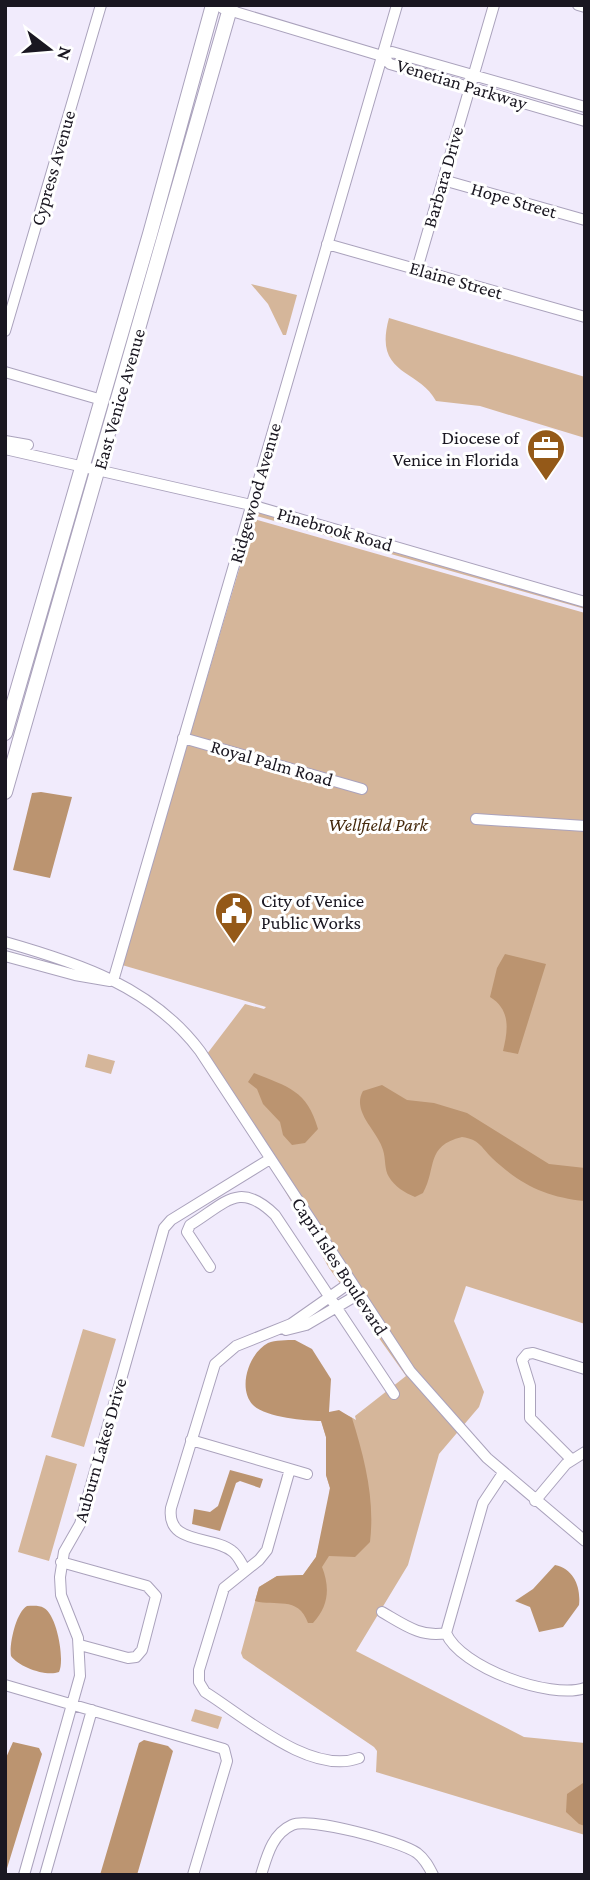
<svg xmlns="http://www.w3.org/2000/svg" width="590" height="1880" font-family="'Crimson Pro',serif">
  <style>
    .green { fill: #d5b69a }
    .water { fill: #bb9470 }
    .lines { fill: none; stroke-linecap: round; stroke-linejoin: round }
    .minor-casing { stroke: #aaa2bc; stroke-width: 12 }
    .major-casing { stroke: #aaa2bc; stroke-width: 16 }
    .minor { stroke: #fff; stroke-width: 10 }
    .major { stroke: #fff; stroke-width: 14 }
    .labels { text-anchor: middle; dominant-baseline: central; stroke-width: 6; stroke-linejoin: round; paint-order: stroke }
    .street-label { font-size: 19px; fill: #1a1721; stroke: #fff }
    .poi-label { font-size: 19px; fill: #1a1721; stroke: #fff; text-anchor: end }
    .park-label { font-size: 19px; font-style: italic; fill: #462a0d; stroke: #fff }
  </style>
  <rect width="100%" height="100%" fill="#f1ebfc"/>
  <path class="green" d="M251,284l46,11 -11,40h-3l-15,-31z
    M389,318l196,59v61l-105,-32 -44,-5c-18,-33 -63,-25 -47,-83z
    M251,509l334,97v3l-332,-94z
    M254,519l331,94v711l-119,-38 -12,35 30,71 -5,15 -40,47 -31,111 -52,86 168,86 61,6v92l-209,-63 1,-21 -3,-4 -131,-89 -2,-5 18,-66 18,-11 26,-1 13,-18 12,-47 2,-22 -4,-13v-38l-5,-17c13,-13 21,-8 35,0l-1,-4 51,-40 -77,-108 -122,-214 38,-50 19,5 2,-2 -144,-42z
    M88,1054l27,7 -4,13 -26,-7z
    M83,1329l33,10 -32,108 -33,-10z
    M46,1455l31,9 -28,97 -31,-9z
    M195,1709l27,8 -4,12 -27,-8z"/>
  <path class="water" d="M41,792l31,5 -22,81 -37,-8 19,-77z
    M505,954l41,10 -28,90 -15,-3c5,-21 8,-41 -13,-54l7,-29z
    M254,1073c34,14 53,17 64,56l-13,14 -13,2 -9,-10 -3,-13 -17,-18 -6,-15 -9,-7z
    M382,1085l25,15 27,3 33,10 82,51 36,4v33c-39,-4 -64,-16 -93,-43 -12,-12 -12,-18 -30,-21 -37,9 -25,31 -39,56l-8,4c-10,-4 -21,-11 -26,-20 -5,-8 -3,-18 -6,-27 -5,-19 -32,-38 -20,-59z
    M295,1340l17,9 19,30 -2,33 10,-2 13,8c13,42 23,81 18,124l-15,15 -26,-1 -7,11c8,20 7,39 -9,56h-5c-10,-28 -33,-16 -53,-22l4,-14 18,-11 26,-1 13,-18 14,-69 -4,-13v-38l-5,-16c-15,0 -57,-4 -68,-16 -16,-17 -4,-52 15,-62 7,-3 19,-3 27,-3z
    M230,1470l33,9 -3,9 -20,-7 -4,2 -16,48 -28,-7 2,-15 16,3 8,-6z
    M555,1565c19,4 26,22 24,40l-16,22 -24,5 -9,-25 -15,-6 18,-12z
    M27,1606c5,0 12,-1 17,2 13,7 21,52 15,64 -13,5 -40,-5 -48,-16 -2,-11 5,-44 16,-50z
    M144,1740l24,6 5,5 -36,124h-37l39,-132z
    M13,1742l26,6 3,6 -37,121v-115z
    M583,1783h2v43l-6,-2 -13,-12 1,-18z"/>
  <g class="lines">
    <defs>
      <path id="minor" d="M578,5l7,2
        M222,8l160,48 8,8 195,57
        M382,56l10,-4 193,55
        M443,180l142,40
        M327,244l258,73
        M417,269l77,-264
        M5,331l96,-326
        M5,372l97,28
        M5,441l23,4
        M5,449l246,56 334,97
        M183,738l179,51
        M476,819l109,7
        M5,942c74,21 147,45 195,109l210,320 77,87 98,83
        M5,956l70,19 35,6
        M113,981l284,-976
        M210,1267l-23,-35 3,-7c36,-22 49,-45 85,-10l119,179
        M286,1330l20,-5 53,-31
        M191,1440l116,34
        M571,1459l-41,-41v-32l-8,-26 5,-6 6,-1 52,16
        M290,1469l-23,81 -8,10 -35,28 -25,82v12l6,10c40,25 106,84 154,66
        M503,1473l-20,30 -37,130c14,34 104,67 139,55
        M535,1501l31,-37 19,-12
        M61,1562l86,24 9,10 -14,54 -6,7 -8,1 -48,-13
        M245,1569c-4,-6 -7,-14 -13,-18 -20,-16 -66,-6 -61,-43l44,-144 21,-18 55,-22 60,-42
        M382,1612c21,12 39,26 64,21
        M5,1685l219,64 3,12 -34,114
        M24,1875l56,-199 -2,-38 -17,-43 -1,-18 4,-25 16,-28 84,-296 7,-8 99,-61
        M45,1875l47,-165
        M261,1875c6,-19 11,-41 31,-50 18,-8 108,16 125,28 8,6 12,14 16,22"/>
      <path id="major" d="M5,733l145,-499 63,-229
        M5,792l226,-787"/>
    </defs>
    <use href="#minor" class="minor-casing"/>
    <use href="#major" class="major-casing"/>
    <use href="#minor" class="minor"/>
    <use href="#major" class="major"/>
  </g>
  <defs>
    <symbol id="office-pin" viewBox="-11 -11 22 30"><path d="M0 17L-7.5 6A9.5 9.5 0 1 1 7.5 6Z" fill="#945918" stroke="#fff"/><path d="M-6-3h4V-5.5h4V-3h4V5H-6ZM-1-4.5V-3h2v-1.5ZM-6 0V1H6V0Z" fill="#fff"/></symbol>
    <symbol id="civic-pin" viewBox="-11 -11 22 30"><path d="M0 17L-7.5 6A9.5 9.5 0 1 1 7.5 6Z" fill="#945918" stroke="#fff"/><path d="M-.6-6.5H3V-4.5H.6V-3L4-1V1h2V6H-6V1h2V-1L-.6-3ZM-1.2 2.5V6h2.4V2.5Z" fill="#fff"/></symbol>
  </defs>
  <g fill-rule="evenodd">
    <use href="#office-pin" x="524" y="426" width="44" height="60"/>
    <use href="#civic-pin" x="212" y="889" width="44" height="60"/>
  </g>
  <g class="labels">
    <g class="street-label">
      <text transform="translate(462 84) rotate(17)">Venetian Parkway</text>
      <text transform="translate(53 168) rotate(-74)">Cypress Avenue</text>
      <text transform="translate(443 177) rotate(-74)">Barbara Drive</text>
      <text transform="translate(514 200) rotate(16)">Hope Street</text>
      <text transform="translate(456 280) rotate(16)">Elaine Street</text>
      <text transform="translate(119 399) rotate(-74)">East Venice Avenue</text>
      <text transform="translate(255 493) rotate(-74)">Ridgewood Avenue</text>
      <text transform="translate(335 529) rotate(16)">Pinebrook Road</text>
      <text transform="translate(272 763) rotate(16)">Royal Palm Road</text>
      <text transform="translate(340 1266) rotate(57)">Capri Isles Boulevard</text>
      <text transform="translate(100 1450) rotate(-74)">Auburn Lakes Drive</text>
    </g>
    <g class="poi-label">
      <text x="519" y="437">Diocese of<tspan x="519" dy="22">Venice in Florida</tspan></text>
      <text x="261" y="900" text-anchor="start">City of Venice<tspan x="261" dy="22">Public Works</tspan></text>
    </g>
    <g class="park-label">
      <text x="378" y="824">Wellfield Park</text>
    </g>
  </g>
  <rect width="590" height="1880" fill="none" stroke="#1a1721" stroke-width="14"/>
  <g transform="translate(49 49) rotate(106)" stroke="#ffffff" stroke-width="5" paint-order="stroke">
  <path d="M0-5L12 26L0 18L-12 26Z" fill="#1a1721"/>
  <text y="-10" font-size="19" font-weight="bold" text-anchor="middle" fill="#1a1721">N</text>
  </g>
</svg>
